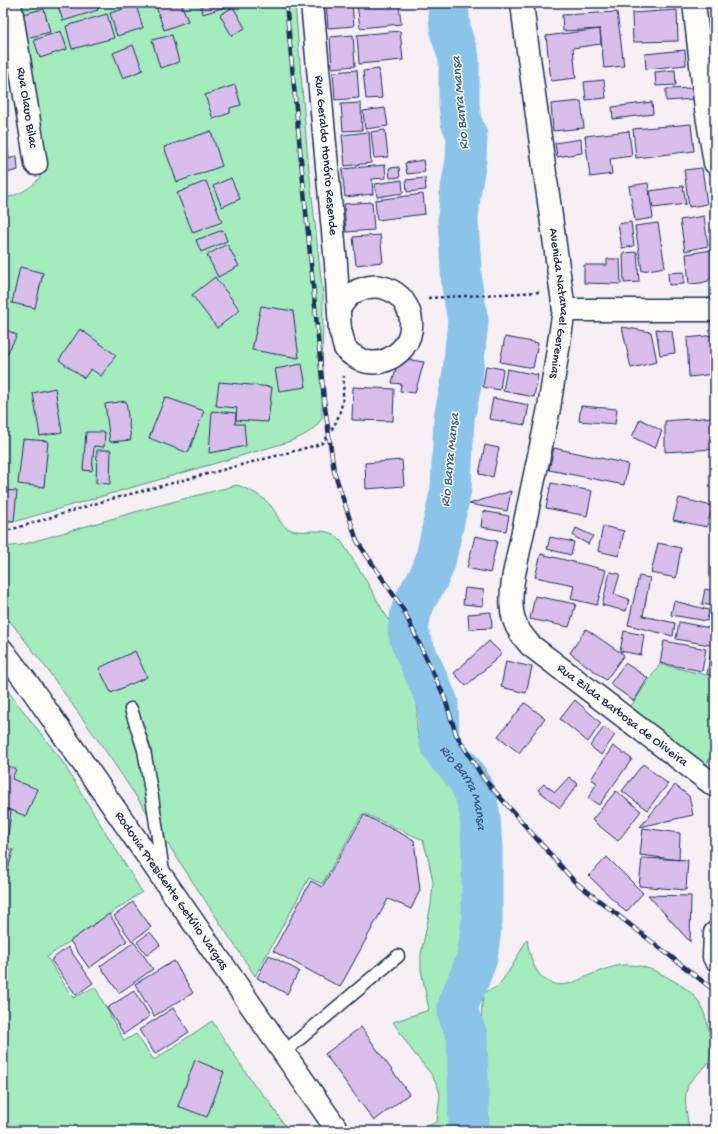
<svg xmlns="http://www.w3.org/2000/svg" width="718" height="1134" font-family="'Gochi Hand',sans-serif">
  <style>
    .green { fill: #a3edbc; stroke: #5f8e8d }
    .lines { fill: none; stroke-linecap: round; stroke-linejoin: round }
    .river { stroke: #8ac4e9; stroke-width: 41 }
    .building { fill: #d9beec; stroke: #1b2f5e }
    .service-casing { stroke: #1b2f5e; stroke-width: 15 }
    .minor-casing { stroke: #1b2f5e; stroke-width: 25 }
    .tertiary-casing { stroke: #1b2f5e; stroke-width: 25 }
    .primary-casing { stroke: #1b2f5e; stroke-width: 25 }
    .path { stroke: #1b2f5e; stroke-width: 2.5; stroke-dasharray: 3 3; stroke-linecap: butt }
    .service { stroke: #fdfcf7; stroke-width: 12 }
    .minor { stroke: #fdfcf7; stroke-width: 22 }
    .tertiary { stroke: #fdfcf7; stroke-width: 22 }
    .primary { stroke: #fdfcf7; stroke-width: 22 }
    .rail-casing { stroke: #1b2f5e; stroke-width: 4.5 }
    .rail { stroke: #fdfcf7; stroke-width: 3; stroke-dasharray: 9; stroke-linecap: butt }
    .labels { text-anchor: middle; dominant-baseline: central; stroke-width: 3; stroke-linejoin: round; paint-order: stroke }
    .street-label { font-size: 13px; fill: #1b2f5e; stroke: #fdfcf7 }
    .water-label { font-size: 14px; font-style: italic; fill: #3c5c88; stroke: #fdfcf7 }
  </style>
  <rect width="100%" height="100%" fill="#f6f0f5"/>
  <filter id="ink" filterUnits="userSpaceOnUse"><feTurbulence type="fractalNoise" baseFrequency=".025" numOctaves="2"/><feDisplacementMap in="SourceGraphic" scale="8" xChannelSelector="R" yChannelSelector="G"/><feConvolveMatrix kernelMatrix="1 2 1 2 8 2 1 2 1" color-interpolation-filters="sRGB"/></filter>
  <g filter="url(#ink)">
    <path class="green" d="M20,3h275l13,158 15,135 -1,122c-8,14 -22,20 -37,25l-282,82v-327c13,-1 34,-12 39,-25 2,-4 2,-8 4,-12z
      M237,485c13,5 26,11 35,22 5,7 8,17 15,21 15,8 33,-2 48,7 7,5 12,16 17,23 11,17 21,34 30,51 14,23 28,47 34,74 5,19 -4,43 5,61 8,15 23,22 33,35 7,9 13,18 16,29 7,22 5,48 4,71 0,28 -1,57 -11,84 -8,18 -25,35 -24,56 6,5 14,8 20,12l3,10 -1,54 2,36h-49l23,-9 3,-28 -3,-9 -6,-11 -18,-22 -20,-30 36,-12 -8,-40v-16l10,-49 2,-23 -4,-20 -6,-22 -60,-27 -41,71 -13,-6 -54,98 -109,-165 -41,-61 -61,-85 -41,-53v-65l18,-2 128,-37z
      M660,664l55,13v71l-10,19 -78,-55z
      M3,685l57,73 82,134 -95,65 26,41 22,-11 29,54 12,-7 18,26 58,-39 42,64 15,16 10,16 10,14h-286z
      M527,939c3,23 12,50 41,45 7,-1 14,-6 20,-8 12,-5 28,-12 41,-11 17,0 31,8 45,16 24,14 29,23 35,50 3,11 4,29 -5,37 -7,7 -15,11 -17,21 -4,13 1,28 2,42h-204c-5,-12 -4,-27 -4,-40 -1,-29 0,-58 1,-87l2,-12c3,-1 6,-2 9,-3 12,-7 27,-37 34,-50z"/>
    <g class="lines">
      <path class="river" id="s1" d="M448,3l1,15 2,16 8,24v47l2,16 6,15 -1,24 -6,35 -2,25 4,66 6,35 -6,59 -8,38 -3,71 -16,73 -6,15 -12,20 -6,15 -3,18 3,12 27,61 1,37 3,7 7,10 11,11 9,13 7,16 4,19 2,34v71l-5,37 -8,21 -8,18 -3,10v7l9,21 2,96"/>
    </g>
    <path class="building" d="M57,3h39l2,7 -35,11z
      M164,3h17l7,18 -24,9 -8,-24z
      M200,3h38l-35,11z
      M326,3h26l2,23 -26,2z
      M357,3h42l2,21 -41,4z
      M136,5l7,23 -26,8 -7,-23z
      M710,6h5v21h-2z
      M233,7l12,21 -13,8 -12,-21z
      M44,9l6,23 -23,6 -5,-24z
      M677,10l1,31 -45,1 -1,-29z
      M617,12l7,54 -20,2 -4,-39 -37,2 -1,-16z
      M107,14l7,24 -42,11 -6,-23z
      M600,29l1,15 -28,4 3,30 -25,3 -5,-45z
      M61,31l6,18 -27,9 -6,-18z
      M400,31l3,29 -44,4 -2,-29z
      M172,35l7,27 -19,6 -8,-28z
      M353,35l2,31 -23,2 -2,-31z
      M133,45l10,25 -20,8 -10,-25z
      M685,50l1,15 -40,4 -1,-15z
      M379,69l3,29 -16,1 -3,-28z
      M357,70l2,28 -24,2 -2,-28z
      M675,70l1,15 -20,1 -1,-14z
      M604,80l2,18 -20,2 -2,-18z
      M235,85l6,20 -11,3v5l-17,6 -8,-24z
      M693,88l1,11 -28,2v-12z
      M581,101l3,27 -31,3 -2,-27z
      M652,102l1,12 -40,5 -1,-12z
      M361,103l1,27 -19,1 -2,-27z
      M385,108l3,18 -23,3 -2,-18z
      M6,117l3,15 -6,1v-15z
      M691,124l3,27 -58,7 -3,-29z
      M385,130l3,27 -14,1 -3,-26z
      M211,131l11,35 -45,16 -13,-35z
      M629,131l3,25 -22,3 2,15 -22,3 -5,-41z
      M369,132l2,31 -26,3 -3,-31z
      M581,139l1,14 -25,4 -2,-14z
      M7,144l2,15 8,-3 1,14 -15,4v-29z
      M423,160l2,12 -18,2 -2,-11z
      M385,165l1,13 -14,1 1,15 -28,3 -3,-28z
      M399,167l1,10 -10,1 -1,-10z
      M702,168l5,36 -18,3 -5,-37z
      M231,178l9,21 -18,8 -9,-21z
      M425,178l1,12 -19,2 -1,-12z
      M402,180l1,13 -26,4 -2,-13z
      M206,181l16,41 -29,11 -16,-40z
      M648,183l5,35 -18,3 -6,-35z
      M683,186l3,18 -33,4 -3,-17z
      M423,194l2,20 -48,6 -2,-20z
      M372,202l2,28 -28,2 -2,-28z
      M704,216l4,30 -23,5 -5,-31z
      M631,222l3,24 -12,2 -4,-24z
      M658,223l7,44 -23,4 -7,-45z
      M223,230l4,11 -26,11 -5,-12z
      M380,235l3,27 -27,3 -3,-28z
      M227,244l12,22 -21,11 -11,-22z
      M712,250l1,25 -5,6 -7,2 -12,1 -3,-30z
      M637,252l2,30 -15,1 -1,-30z
      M607,259h13l1,25 -37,-1v-18h23z
      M20,267l23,6 -8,35 -23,-5z
      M684,272v12l-15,1 -1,-12z
      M215,277l25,33 -23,18 -25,-33z
      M261,306l32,5 6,47 -47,-8z
      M622,327l29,5 6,30 -26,6z
      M3,328l14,7 -10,19 -4,-2z
      M80,329l36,26 -15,21 -10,-7 -7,9 -25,-18z
      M656,329l16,2 3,22 -15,2z
      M715,335v39l-26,3 -2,-39z
      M505,337l33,6 -5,25 -33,-6z
      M399,358l25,4 -9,31 -15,-2 1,-7 -9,-1z
      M302,364l4,23 -27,4 -4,-22z
      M486,366l17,3 -3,21 -17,-3z
      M507,369l31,6 -4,22 -31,-6z
      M219,382l53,5 -4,35 -32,-2 1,-12 -21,-2z
      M353,387l41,2 -1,32 -41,-1z
      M55,388l7,44 -22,4 -7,-43z
      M165,397l39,14 -16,42 -39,-15z
      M493,398l36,7 -4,20 -36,-6z
      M126,401l5,39 -21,2 -5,-38z
      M581,406l36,3 -2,15 -36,-3z
      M212,411l24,2 -1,11h9l2,22 -37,7z
      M715,417v32l-50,3v-31z
      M640,419l22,12 -7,17 -23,-11z
      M86,432h19l-1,15 -10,-1 -2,25 -9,-1z
      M23,439l25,2 -4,46 -26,-3z
      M485,445l14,3 -6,29 -14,-3z
      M554,448l74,16 -4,21 -75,-15z
      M97,450h14l-1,34 -14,-1z
      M402,460l2,26 -38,3 -1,-26z
      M551,483l41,8 -5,25 -41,-8z
      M3,490l14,1 -3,30 -11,-1z
      M511,491l-4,20 -38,-7z
      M679,498l33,8 -5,21 -34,-7z
      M483,511l26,5 -3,15 -25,-4z
      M603,526l21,5 -5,25 -21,-5z
      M576,528l17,8 -5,8 -15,-8z
      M475,536l22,5 -7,32 -23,-5z
      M550,537l24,5 -3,13 -24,-6z
      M658,543l23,5 -5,30 -25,-5z
      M541,554l65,16 -9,35 -26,-6 3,-14 -39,-8z
      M610,572l10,2 -6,20 15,5 -3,12 -24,-6z
      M639,576l11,2 -7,38 32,7 -2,13 -45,-11z
      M465,588l19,2 -1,16 -20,-2z
      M705,589l10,2v15l-13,-2z
      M535,596l41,8 -7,23 -39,-8z
      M674,601l35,9 -2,11 -36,-6z
      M491,612l1,16 -23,1 -1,-15z
      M679,622l36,7v17l-39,-7z
      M586,629l38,26 -18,25 -36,-27z
      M624,631l20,4 -3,20 -21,-4z
      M489,641l13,13 -36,32 -12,-13z
      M664,641l42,8 -4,22 -42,-8z
      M711,650h4v26l-8,-2z
      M135,651l12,26 -36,16 -12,-25z
      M506,661l26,6 -6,26 -25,-6z
      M625,663l23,15 -14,23 -24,-17z
      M575,700l26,23 -13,19 -28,-23z
      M525,703l20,15 -26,35 -21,-17z
      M604,727l11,8 -14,20 -11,-9z
      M613,746l19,13 -33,46 -11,-7 9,-15 -6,-4z
      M3,764l13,5 -4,10 25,10 -11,27 -23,-9z
      M643,764l25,20 -21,26 -25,-19z
      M569,777l9,7 -18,24 -22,-18 6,-6 11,8z
      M675,785l14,11 4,19 -53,12z
      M616,791l25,20 -23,30 -26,-21z
      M3,810l8,1 -4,33h-4z
      M364,815l50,25 6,50 -9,19 -23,-10 -48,88 -67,-36 38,-70 11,6z
      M643,828l37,5 -1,27 -39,-5z
      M3,848l10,2 -5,20 -5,-1z
      M607,857l36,36 -17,19 -37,-36z
      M642,858l46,2 -2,30 -47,-4z
      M648,895l43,1 -1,46z
      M133,902l18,25 -19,14 -18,-25z
      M109,914l18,27 -38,27 -19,-27z
      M150,932l10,13 -13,10 -10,-13z
      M134,942l19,27 -34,24 -19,-27z
      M68,947l25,36 -17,12 -25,-35z
      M269,955l30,16 -12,23 -30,-16z
      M174,961l19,32 -39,23 -19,-32z
      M134,991l16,25 -26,18 -17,-26z
      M173,1008l16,24 -34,22 -16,-24z
      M361,1027l48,67 -35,27 -49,-67z
      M195,1060l29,12 -17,45 -29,-11z"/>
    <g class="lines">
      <defs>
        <path id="service" d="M131,709l13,41 8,47 11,75
          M284,1052l114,-96"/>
        <g id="minor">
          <path id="s2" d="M10,3l26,161"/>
          <path d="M694,3l12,106 9,54"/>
          <path d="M339,308c3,-4 5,-7 8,-10 4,-5 11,-8 18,-10 38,-10 62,38 34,64 -9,8 -20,12 -31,10 -7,-1 -19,-8 -23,-14 -2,-5 -3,-13 -5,-18"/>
          <path d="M564,310h151"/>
          <path d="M715,933l-1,24 1,2"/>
        </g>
        <g id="tertiary">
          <path id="s3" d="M312,3l24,261 4,66"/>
          <path id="s4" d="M522,3l4,33 38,274 -15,98 -35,166c-3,19 -6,41 6,58 3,5 7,9 10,13l185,141"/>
        </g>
        <g id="primary">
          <path id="s5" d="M3,651l28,37 307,443"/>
        </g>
      </defs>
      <use href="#service" class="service-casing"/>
      <use href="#minor" class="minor-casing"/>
      <use href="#tertiary" class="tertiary-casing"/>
      <use href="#primary" class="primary-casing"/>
      <path class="path" d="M428,298l111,-6
        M3,532l101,-31 217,-57c7,-9 15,-19 18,-30 5,-12 4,-25 5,-38"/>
      <use href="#service" class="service"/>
      <use href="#minor" class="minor"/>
      <use href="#tertiary" class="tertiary"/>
      <use href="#primary" class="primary"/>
      <defs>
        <path id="rail" d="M286,3l38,397 10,71 23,70 46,68 41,87 12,38 28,45 90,102 141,110"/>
      </defs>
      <use href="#rail" class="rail-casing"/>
      <use href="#rail" class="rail"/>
    </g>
  </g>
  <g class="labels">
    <g class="street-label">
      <text stroke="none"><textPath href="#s2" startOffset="106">Rua Olauo Bilac</textPath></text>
      <text stroke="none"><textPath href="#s3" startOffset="153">Rua Geraldo Honório Resende</textPath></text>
      <text stroke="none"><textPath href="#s4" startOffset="303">Avenida Natanael Geremias</textPath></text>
      <text stroke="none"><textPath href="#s4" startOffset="771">Rua Zilda Barbosa de Oliveira</textPath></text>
      <text stroke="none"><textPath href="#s5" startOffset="293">Rodovia Presidente Getúlio Vargas</textPath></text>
    </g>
    <g class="water-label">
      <text transform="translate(461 103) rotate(-95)">Rio Barra Mansa</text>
      <text transform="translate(451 460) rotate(-84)">Rio Barra Mansa</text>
      <text stroke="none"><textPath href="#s1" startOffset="811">Rio Barra Mansa</textPath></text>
    </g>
  </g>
  <rect width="718" height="1134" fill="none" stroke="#fdfcf7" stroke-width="16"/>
  <rect x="8" y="8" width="702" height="1118" fill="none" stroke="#1b2f5e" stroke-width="1.5" filter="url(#ink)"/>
</svg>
